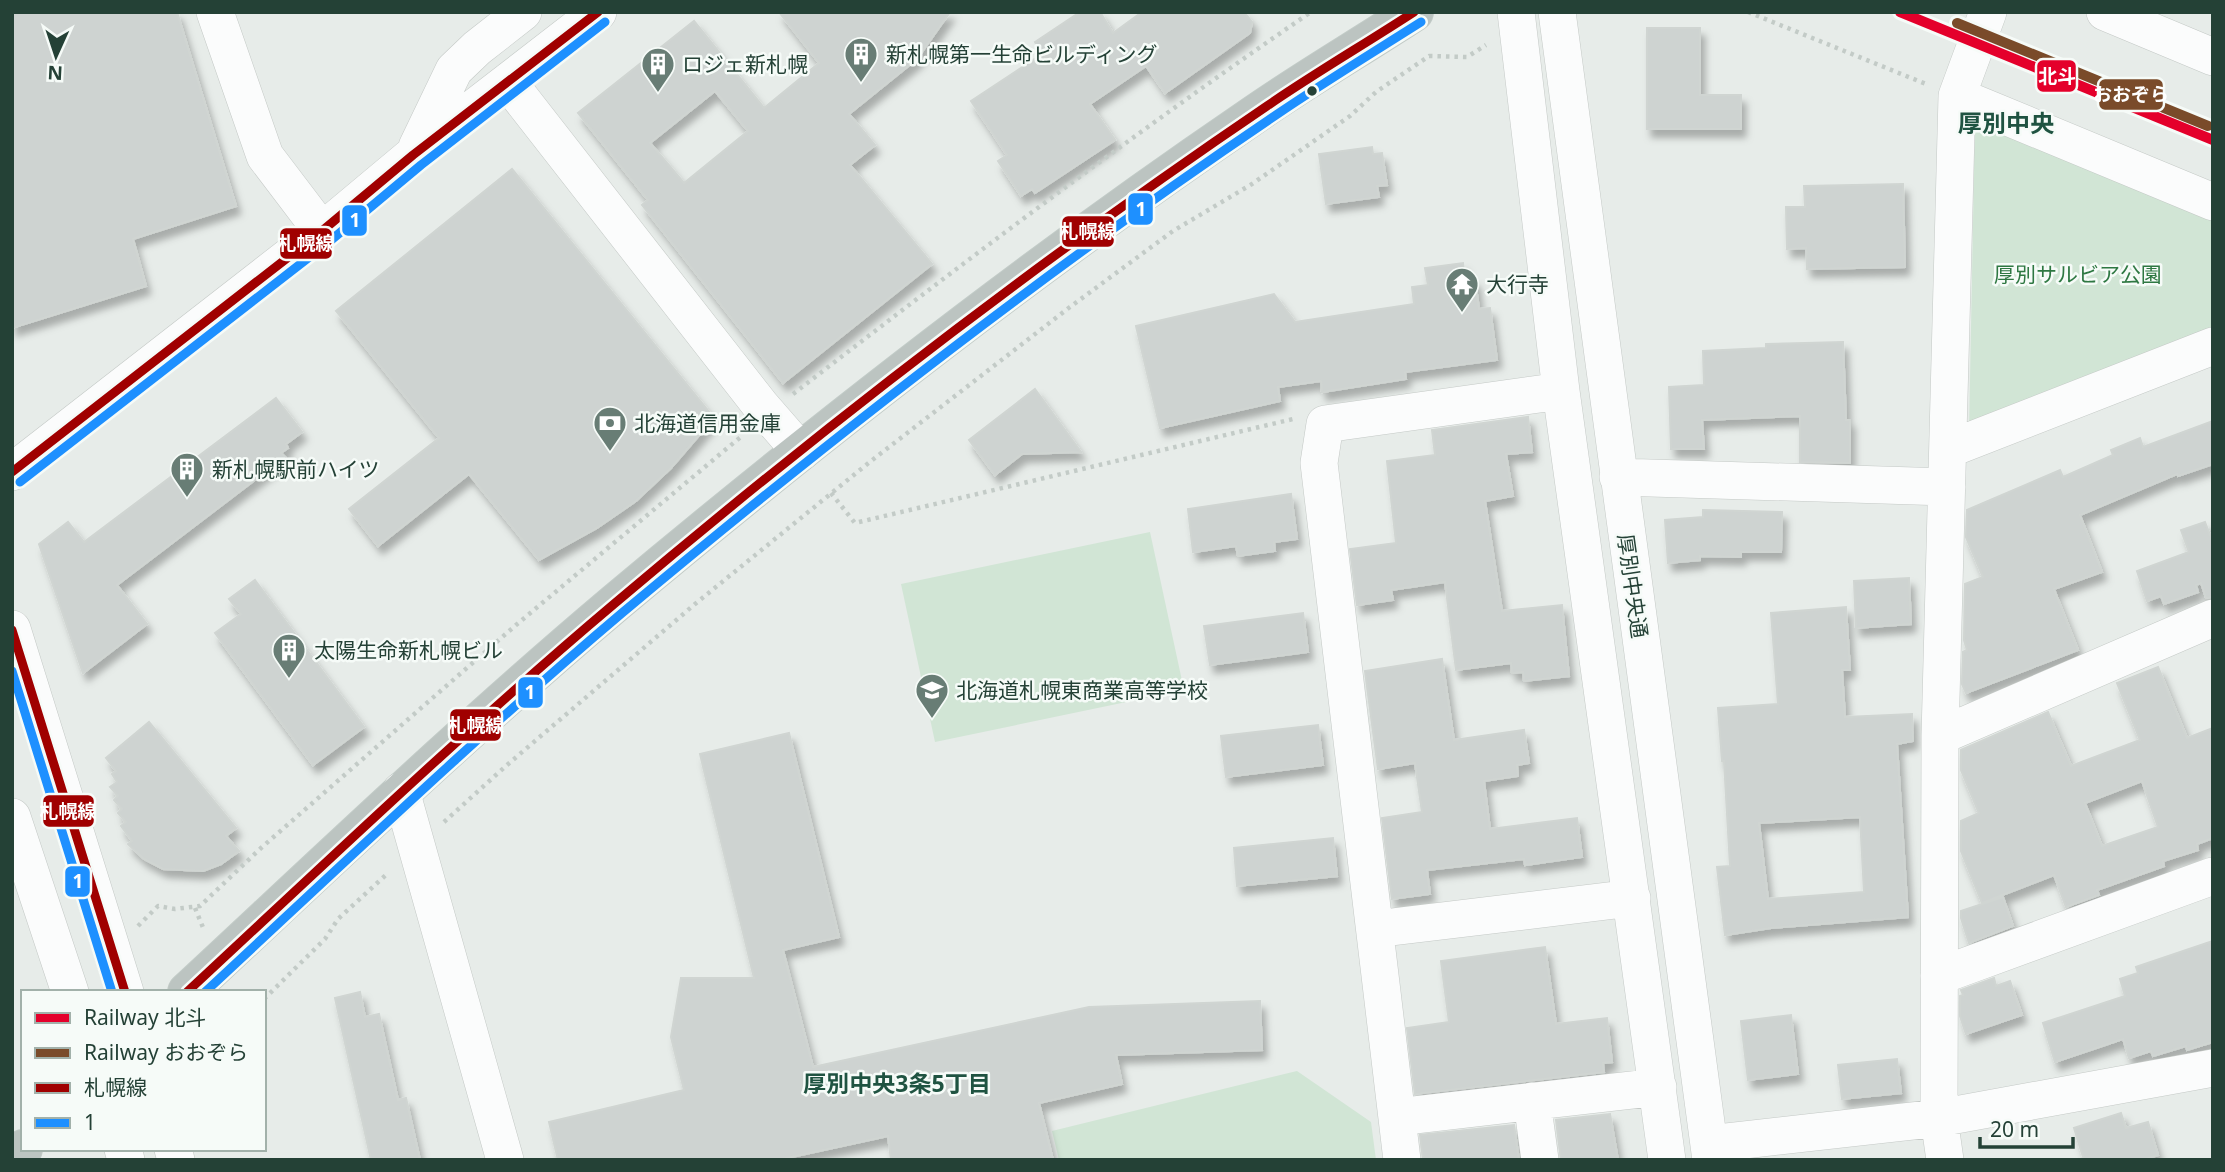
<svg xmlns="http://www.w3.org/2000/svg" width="2225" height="1172" font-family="'Noto Sans','Noto Sans JP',sans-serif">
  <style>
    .green { fill: #d1e5d5 }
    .building { fill: #ced3d1; stroke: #d0d5d2; stroke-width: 2; fill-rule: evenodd; filter: url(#shadow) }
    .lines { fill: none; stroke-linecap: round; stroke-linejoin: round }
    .minor-casing { stroke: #c4c9c6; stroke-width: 38 }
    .highway-casing { stroke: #c2cbc7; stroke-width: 40 }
    .path { stroke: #c3cbc7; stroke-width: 4.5; stroke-dasharray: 3.5 5; stroke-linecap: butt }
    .minor { stroke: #fbfcfc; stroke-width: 37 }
    .highway { stroke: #bcc4c1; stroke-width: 38 }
    .bus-1-casing { stroke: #f6fbf8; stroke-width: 14 }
    .bus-2-casing { stroke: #f6fbf8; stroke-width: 14 }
    .bus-1 { stroke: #a00000; stroke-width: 9 }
    .bus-2 { stroke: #1e90ff; stroke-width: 9 }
    .rail-1-casing { stroke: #f6fbf8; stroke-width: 16 }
    .rail-2-casing { stroke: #f6fbf8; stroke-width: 16 }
    .rail-1 { stroke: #e4002b; stroke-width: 10 }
    .rail-2 { stroke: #7a4b2a; stroke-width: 10 }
    .bus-dot { fill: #244136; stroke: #f6fbf8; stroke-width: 2.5 }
    .labels { text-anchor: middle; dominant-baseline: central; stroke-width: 5; stroke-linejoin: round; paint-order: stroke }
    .poi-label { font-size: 21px; fill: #244136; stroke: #f6fbf8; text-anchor: start }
    .park-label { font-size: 21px; fill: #2e7842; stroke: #f6fbf8 }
    .street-label { font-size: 21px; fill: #244136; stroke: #f6fbf8 }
    .neighbourhood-label { font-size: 23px; font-weight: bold; fill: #1f5341; stroke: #f6fbf8 }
    .quarter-label { font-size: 24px; font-weight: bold; fill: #1f5341; stroke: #f6fbf8 }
    .line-badge { stroke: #f6fbf8; stroke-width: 2.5 }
    .badge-label { font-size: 19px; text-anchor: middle; font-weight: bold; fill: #fff }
  </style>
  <defs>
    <filter id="shadow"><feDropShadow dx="4.5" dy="8" stdDeviation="3.5" flood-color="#0004"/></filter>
  </defs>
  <rect width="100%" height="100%" fill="#e7ece9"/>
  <path class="green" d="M1975,119l238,97v116l-244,102z
    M1150,532l34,158 -249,52 -34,-158z
    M1297,1071l74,51 5,38h-317l-7,-29z"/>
  <path class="building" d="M12,12h165l59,194 -103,33 13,47 -134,42z
    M779,12h171l-33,47 -68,55 26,31 -25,20 82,99 -149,119 -141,-178 6,-5 -70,-87 116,-92 70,87 55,-45zM715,91l33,40 -64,52 -34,-40z
    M1080,12h20l13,21 29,-21h102l8,10 -2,11 -85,60 -19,-27 -56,38 25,36 -80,53 -3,-4 -11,7 -23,-35 9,-6 -36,-54 71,-47 -7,-12z
    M1647,28h53v67h41v34h-94z
    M1372,147l1,7 9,-1 5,32 -10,1 2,11 -53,7 -7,-50z
    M512,169l202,249 -43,50 -35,33 -39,27 -58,32 -70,-86 -91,72 -29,-37 90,-71 -103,-127z
    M1903,184l2,83 -98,2 -1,-21 -19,1 -1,-42h19l-1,-21z
    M1463,263l2,18 10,-2 4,30 11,-1 7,52 -92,12 1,7 -84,13 -1,-11 -43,6 2,14 -120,27 -24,-102 138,-32 21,28 119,-18 -2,-17 16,-2 -3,-17z
    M1843,342l3,78h4v43l-50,-1v-46l-98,4 2,29h-33l-2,-62 35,-2 -1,-34 63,-3v-4z
    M1035,389l46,63 -59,2 -27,21 -26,-35z
    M276,398l26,34 -16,12 2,4 -7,5 4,4 -168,128 30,39 -64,49 -44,-129 29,-22 16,20z
    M1528,417l4,35 -26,2 7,42 -28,5 17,110 60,-6 7,71 -45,5 -1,-9 -11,1 -1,-10 -55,7 -11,-88 -54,8 2,10 -36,5 -7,-56 46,-6 -9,-82 48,-6 -3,-25z
    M2213,421v43l-35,12 -1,-2 -97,41 22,57 -48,17 24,61 -112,43 -4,-9 1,-32 4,-2 -3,-10 1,-56 18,-7 -17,-40 1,-27 93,-40 3,7 50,-22 -2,-5 29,-12 3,9z
    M1291,494l6,45 -23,3 1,9 -37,5 -2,-10 -43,6 -5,-43z
    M1703,510l79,2 -1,40h-40v5l-41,-1v4l-32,3 -3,-43 38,-3z
    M2205,522l8,21v54l-7,1 -5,-15 -5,2 2,7 -34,12 -3,-8 -14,5 -10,-30 52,-19 -8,-22z
    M1909,578l2,46 -55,4 -2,-47z
    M255,580l109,147 -51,38 -98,-132 26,-19 -12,-15z
    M1846,607l4,63h-8l3,47 67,-3 1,27 -16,3 11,173 -137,11 -46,7 -8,-68 13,-1 -6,-105h-2l-4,-53 60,-4 -7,-91zM1860,817l4,75 -96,7 -9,-76z
    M1303,613l5,39 -98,13 -6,-39z
    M1442,659l12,81 70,-10 5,33 -12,2 1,11 -34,5 6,48 87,-11 5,39 -57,8 -1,-6 -97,11 3,24 -38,5 -10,-81 40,-6 -7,-49 -37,6 -13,-98z
    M2158,667l29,71 26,-10v110l-16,6 1,6 -35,11 1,5 -67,24 2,5 -33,12 -12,-32 -72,28 -21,-52v-30l18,-8 -18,-43v-20l87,-38 23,54 69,-26 -23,-57zM2142,781l16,46 -56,19 -17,-43z
    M149,722l87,106 -10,8 13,15 -18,13 -18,7 -40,-2 -19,-10 -16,-15 4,-3 -11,-15 5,-4 -8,-9 4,-4 -8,-9 4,-4 -8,-9 7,-5 -5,-8 4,-3 -10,-13z
    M1318,725l5,40 -97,12 -5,-41z
    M789,733l50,204 -56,13 30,117 276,-60 171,-6 2,49 -146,5 6,29 -83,19 14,57h-162l-3,-24 -110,24h-220l-9,-38 135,-32 -13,-53 10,-59h73l-54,-224z
    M1333,838l4,38 -100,10 -3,-38z
    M2003,897l10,29 -44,17 -8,-25v-7z
    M2213,941v101l-26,8 -1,-4 -33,10 -2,-5 -22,7 -6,-19 -68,23 -12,-39 82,-27 -5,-17 18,-6 -2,-6z
    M1545,947l11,77 51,-6 5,44 -9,1 1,9 -189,22 -8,-66 42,-6 -8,-61z
    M1994,978l2,8 14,-5 12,34 -56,19 -6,-18v-20l3,-1 -2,-5z
    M360,992l5,25 14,-3 19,86 8,-2 14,62h-49l-36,-162z
    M1791,1015l7,59 -50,6 -7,-59z
    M1897,1059l4,34 -59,6 -4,-34z
    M2121,1113l5,15 22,-6 10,33 -15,5h-59l-10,-32z
    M1610,1114l8,46h-57l-5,-40z
    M1514,1125l5,35h-96l-3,-25z"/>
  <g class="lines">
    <defs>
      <path id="minor" d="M215,12l50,144 57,75
        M1516,12l45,379 106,769
        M1557,12l154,1148
        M2105,12l108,45
        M508,82l253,324 40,46
        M1957,96l256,106
        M417,147l37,-77 23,-22 46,-36
        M1949,449l264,-103
        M12,472l310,-241 91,-76 185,-143
        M1618,477l329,10
        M12,629l113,363
        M1940,736l273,-118
        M401,791l104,369
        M12,817l58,175
        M1375,929l257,-31
        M1939,976l274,-100
        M1532,1101l8,59
        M1397,1117l261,-30
        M1709,1144l230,-26 274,-50
        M123,1149l3,11
        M173,1149l3,11
        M1402,1160l-83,-697 6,-39 236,-33
        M1945,1160l-6,-42 1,-382 17,-640 31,-84"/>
      <path id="highway" d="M187,992c141,-131 280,-264 427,-388 204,-171 414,-335 634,-485 54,-38 111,-71 166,-107
        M13,1160l10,-11"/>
    </defs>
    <use href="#minor" class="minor-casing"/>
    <use href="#highway" class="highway-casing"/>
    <path class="path" d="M1748,12l178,72
      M793,394c170,-131 341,-261 518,-382
      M831,493l24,30 438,-104
      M444,822l63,-57 188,-161 176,-143 199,-154 103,-76 79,-47 98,-68 26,-24 53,-36 38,1 19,-12
      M195,908l9,22
      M138,926l20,-20 17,3 25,-3 61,-58 255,-223 227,-190
      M264,999l61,-60 13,-20 50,-46"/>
    <use href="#minor" class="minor"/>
    <use href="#highway" class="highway"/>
    <defs>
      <path id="bus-1" d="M12,472l310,-241 91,-76 185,-143
        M12,630l113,362
        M187,992c141,-131 280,-264 427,-388 209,-177 427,-345 653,-498 48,-33 98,-62 147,-94"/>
      <path id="bus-2" d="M20,482l310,-241 91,-76 184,-143
        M12,671l100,321
        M205,992c138,-128 274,-258 417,-379 210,-176 427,-345 654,-498 47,-32 96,-62 145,-93"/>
    </defs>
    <use href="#bus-1" class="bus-1-casing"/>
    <use href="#bus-2" class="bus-2-casing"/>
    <use href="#bus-1" class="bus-1"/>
    <use href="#bus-2" class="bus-2"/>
    <defs>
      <path id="rail-1" d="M1900,12l313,128"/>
      <path id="rail-2" d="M1957,23l251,103"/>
    </defs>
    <use href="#rail-1" class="rail-1-casing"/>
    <use href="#rail-2" class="rail-2-casing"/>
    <use href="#rail-1" class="rail-1"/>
    <use href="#rail-2" class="rail-2"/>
  </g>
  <defs>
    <symbol id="building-pin" viewBox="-11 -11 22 30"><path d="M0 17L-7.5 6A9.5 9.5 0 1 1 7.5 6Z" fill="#687d75" stroke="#f6fbf8"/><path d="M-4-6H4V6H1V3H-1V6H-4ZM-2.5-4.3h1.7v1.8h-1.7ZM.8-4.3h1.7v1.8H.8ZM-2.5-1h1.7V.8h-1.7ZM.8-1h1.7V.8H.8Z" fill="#fff"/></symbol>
    <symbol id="temple-pin" viewBox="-11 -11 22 30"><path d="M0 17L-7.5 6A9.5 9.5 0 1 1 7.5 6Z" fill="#687d75" stroke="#f6fbf8"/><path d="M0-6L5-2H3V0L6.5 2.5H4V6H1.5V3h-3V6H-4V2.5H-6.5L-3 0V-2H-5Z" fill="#fff"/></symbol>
    <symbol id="bank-pin" viewBox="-11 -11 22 30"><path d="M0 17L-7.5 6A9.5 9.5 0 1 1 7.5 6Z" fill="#687d75" stroke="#f6fbf8"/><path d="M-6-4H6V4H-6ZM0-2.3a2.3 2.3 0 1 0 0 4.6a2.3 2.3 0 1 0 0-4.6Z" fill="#fff"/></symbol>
    <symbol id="school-pin" viewBox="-11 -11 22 30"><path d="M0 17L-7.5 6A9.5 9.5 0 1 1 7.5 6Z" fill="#687d75" stroke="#f6fbf8"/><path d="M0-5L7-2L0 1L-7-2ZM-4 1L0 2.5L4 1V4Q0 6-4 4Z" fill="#fff"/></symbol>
  </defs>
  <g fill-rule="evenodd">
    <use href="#building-pin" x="842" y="35" width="38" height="52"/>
    <use href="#building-pin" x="639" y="45" width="38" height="52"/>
    <use href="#temple-pin" x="1443" y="265" width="38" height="52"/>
    <use href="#bank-pin" x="591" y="404" width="38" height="52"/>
    <use href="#building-pin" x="168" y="450" width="38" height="52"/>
    <use href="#building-pin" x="270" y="631" width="38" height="52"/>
    <use href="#school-pin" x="913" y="671" width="38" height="52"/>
  </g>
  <circle class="bus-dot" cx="1312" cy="91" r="6"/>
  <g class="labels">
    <g class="poi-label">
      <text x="886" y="54">新札幌第一生命ビルディング</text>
      <text x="682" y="64">ロジェ新札幌</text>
      <text x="1486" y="284">大行寺</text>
      <text x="634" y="423">北海道信用金庫</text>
      <text x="212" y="469">新札幌駅前ハイツ</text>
      <text x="314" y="650">太陽生命新札幌ビル</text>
      <text x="956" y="690">北海道札幌東商業高等学校</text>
    </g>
    <g class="park-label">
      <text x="2078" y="274">厚別サルビア公園</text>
    </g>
    <g class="street-label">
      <text transform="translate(1633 586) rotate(82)">厚別中央通</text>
    </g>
    <g class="neighbourhood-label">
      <text x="897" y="1083">厚別中央3条5丁目</text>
    </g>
    <g class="quarter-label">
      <text x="2006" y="122">厚別中央</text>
    </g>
  </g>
  <g class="line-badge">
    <rect x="2036" y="59" width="41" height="34" rx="7" fill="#e4002b"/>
    <rect x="2098" y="78" width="66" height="33" rx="7" fill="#7a4b2a"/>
    <rect x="1127" y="192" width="27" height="34" rx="7" fill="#1e90ff"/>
    <rect x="341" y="204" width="27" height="33" rx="7" fill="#1e90ff"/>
    <rect x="1061" y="215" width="54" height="33" rx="7" fill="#a00000"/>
    <rect x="279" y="227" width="54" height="33" rx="7" fill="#a00000"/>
    <rect x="517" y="676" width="27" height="33" rx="7" fill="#1e90ff"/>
    <rect x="449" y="708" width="53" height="34" rx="7" fill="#a00000"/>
    <rect x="42" y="794" width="53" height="34" rx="7" fill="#a00000"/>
    <rect x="64" y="865" width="27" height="33" rx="7" fill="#1e90ff"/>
  </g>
  <g class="badge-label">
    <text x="2057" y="83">北斗</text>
    <text x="2131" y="101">おおぞら</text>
    <text x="1141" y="216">1</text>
    <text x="355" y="227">1</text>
    <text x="1088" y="238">札幌線</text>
    <text x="306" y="250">札幌線</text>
    <text x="530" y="699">1</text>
    <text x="476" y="732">札幌線</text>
    <text x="68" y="818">札幌線</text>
    <text x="78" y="888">1</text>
  </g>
  <rect width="2225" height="1172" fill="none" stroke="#244136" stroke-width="28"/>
  <rect x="21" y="990" width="245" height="161" fill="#f6fbf8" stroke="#a2b1aa" stroke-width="2"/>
  <rect x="35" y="1013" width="35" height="10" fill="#e4002b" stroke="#a2b1aa" stroke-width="2"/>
  <text x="84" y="1025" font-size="21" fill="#244136">Railway 北斗</text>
  <rect x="35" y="1048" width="35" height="10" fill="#7a4b2a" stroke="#a2b1aa" stroke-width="2"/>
  <text x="84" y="1060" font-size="21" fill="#244136">Railway おおぞら</text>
  <rect x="35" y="1083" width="35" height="10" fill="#a00000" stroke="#a2b1aa" stroke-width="2"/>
  <text x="84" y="1095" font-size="21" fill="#244136">札幌線</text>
  <rect x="35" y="1118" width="35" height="10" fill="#1e90ff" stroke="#a2b1aa" stroke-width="2"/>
  <text x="84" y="1130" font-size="21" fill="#244136">1</text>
  <g transform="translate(56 56) rotate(183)" stroke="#f6fbf8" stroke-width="5" paint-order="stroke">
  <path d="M0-5L12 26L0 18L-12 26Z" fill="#244136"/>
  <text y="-10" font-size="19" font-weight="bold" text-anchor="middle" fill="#244136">N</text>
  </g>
  <path d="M1980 1137v10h93v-10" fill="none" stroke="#244136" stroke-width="3.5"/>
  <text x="1990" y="1137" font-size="21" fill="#244136" stroke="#f6fbf8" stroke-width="5" paint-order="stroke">20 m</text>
</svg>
